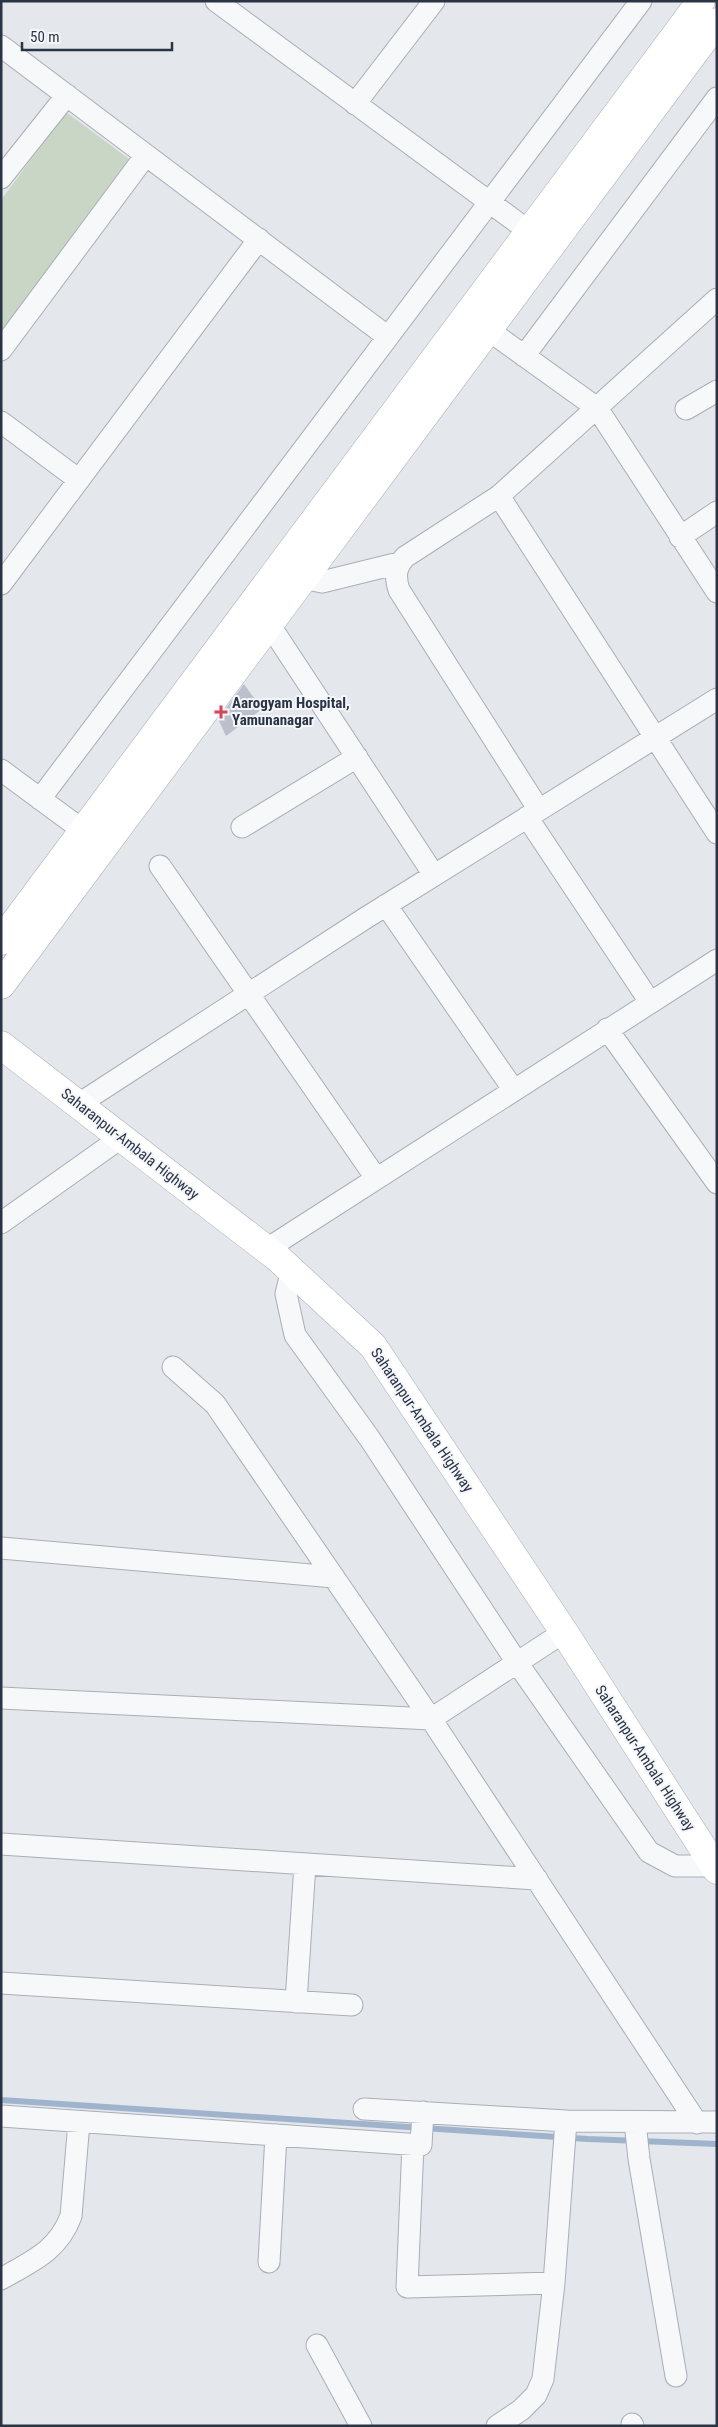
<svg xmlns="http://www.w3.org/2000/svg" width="718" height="2427" font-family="'Roboto Condensed',sans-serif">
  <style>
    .green { fill: #c9d6c5 }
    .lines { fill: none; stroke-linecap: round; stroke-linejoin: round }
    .stream { stroke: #9fb4cc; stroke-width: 6 }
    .building { fill: #bbc0ca }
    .street-casing { stroke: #a9aeb7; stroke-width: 23 }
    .secondary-casing { stroke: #a9aeb7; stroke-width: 29 }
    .street { stroke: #f7f8fa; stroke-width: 21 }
    .secondary { stroke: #fff; stroke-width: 28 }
    .poi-dot { fill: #d1495b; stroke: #f4f6f9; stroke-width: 2 }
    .labels { text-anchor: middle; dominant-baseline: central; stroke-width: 4; stroke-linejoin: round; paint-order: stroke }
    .poi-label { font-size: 15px; font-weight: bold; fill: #2b3445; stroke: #f4f6f9; text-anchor: start }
    .street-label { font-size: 15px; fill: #2b3445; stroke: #f4f6f9 }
  </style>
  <rect width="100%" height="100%" fill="#e4e7ec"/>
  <path class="green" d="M66,112l63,47 -128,173v-132z"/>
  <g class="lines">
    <path class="stream" d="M1,2100l587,39 129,5"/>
  </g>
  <path class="building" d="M244,684l18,25 -36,27 -8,-17z"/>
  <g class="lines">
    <defs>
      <path id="street" d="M216,1l314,231
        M1,46l387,291
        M355,104l79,-103
        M1,178l66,-83
        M487,329l110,79 120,184
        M1,350l145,-195
        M524,356l193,-258
        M686,409l31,-18
        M1,422l78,58
        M499,496l218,337
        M680,537l37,-25
        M302,578l20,4 77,-19
        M1,584l258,-345
        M269,624l165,251
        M1,770l95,70
        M40,799l601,-798
        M539,810l-140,-220c-4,-13 -4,-22 6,-33l94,-61 218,-197
        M527,817l123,185
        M242,827l115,-70
        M160,866l216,312
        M386,905l127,184
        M607,1029l110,154
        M79,1104l285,-185 353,-220
        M1,1223l121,-86
        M267,1249l450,-289
        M292,1269l-6,25 9,41 75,104 146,222 133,191 26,14h39
        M173,1367l42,37 216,315 266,404
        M1,1548l333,29
        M1,1698l430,21 133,-87
        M1,1844l536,35
        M1,1983l351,22
        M296,2002l9,-138
        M364,2109l202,12 151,1
        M1,2116l420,29 2,-33
        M635,2122l4,37 37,217
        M413,2144l-6,143 147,-4
        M269,2262l7,-127
        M1,2279c31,-18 57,-28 70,-63l8,-94
        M317,2345l44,81
        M632,2424l1,2
        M497,2426l24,-16 15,-15 7,-16 11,-96 12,-162"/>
      <path id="secondary" d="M1,941l700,-940
        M1,985l716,-963
        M1,1045l278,214 94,87 191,286 153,238"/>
    </defs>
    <use href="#street" class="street-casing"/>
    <use href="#secondary" class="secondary-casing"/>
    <use href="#street" class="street"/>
    <use href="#secondary" class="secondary"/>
  </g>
  <path class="poi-dot" d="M218.5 704.5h5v5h5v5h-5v5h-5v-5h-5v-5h5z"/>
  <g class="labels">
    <g class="poi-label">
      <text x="232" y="703">Aarogyam Hospital,<tspan x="232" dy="17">Yamunanagar</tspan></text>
    </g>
    <g class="street-label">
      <text transform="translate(130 1144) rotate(38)">Saharanpur-Ambala Highway</text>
      <text transform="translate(422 1420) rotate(56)">Saharanpur-Ambala Highway</text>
      <text transform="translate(645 1758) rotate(57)">Saharanpur-Ambala Highway</text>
    </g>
  </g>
  <rect width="718" height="2427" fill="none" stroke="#2b3445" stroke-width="5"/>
  <path d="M22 42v8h150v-8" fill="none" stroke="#2b3445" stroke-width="2.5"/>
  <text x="30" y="42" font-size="15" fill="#2b3445" stroke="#f4f6f9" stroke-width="4" paint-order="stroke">50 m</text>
</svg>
